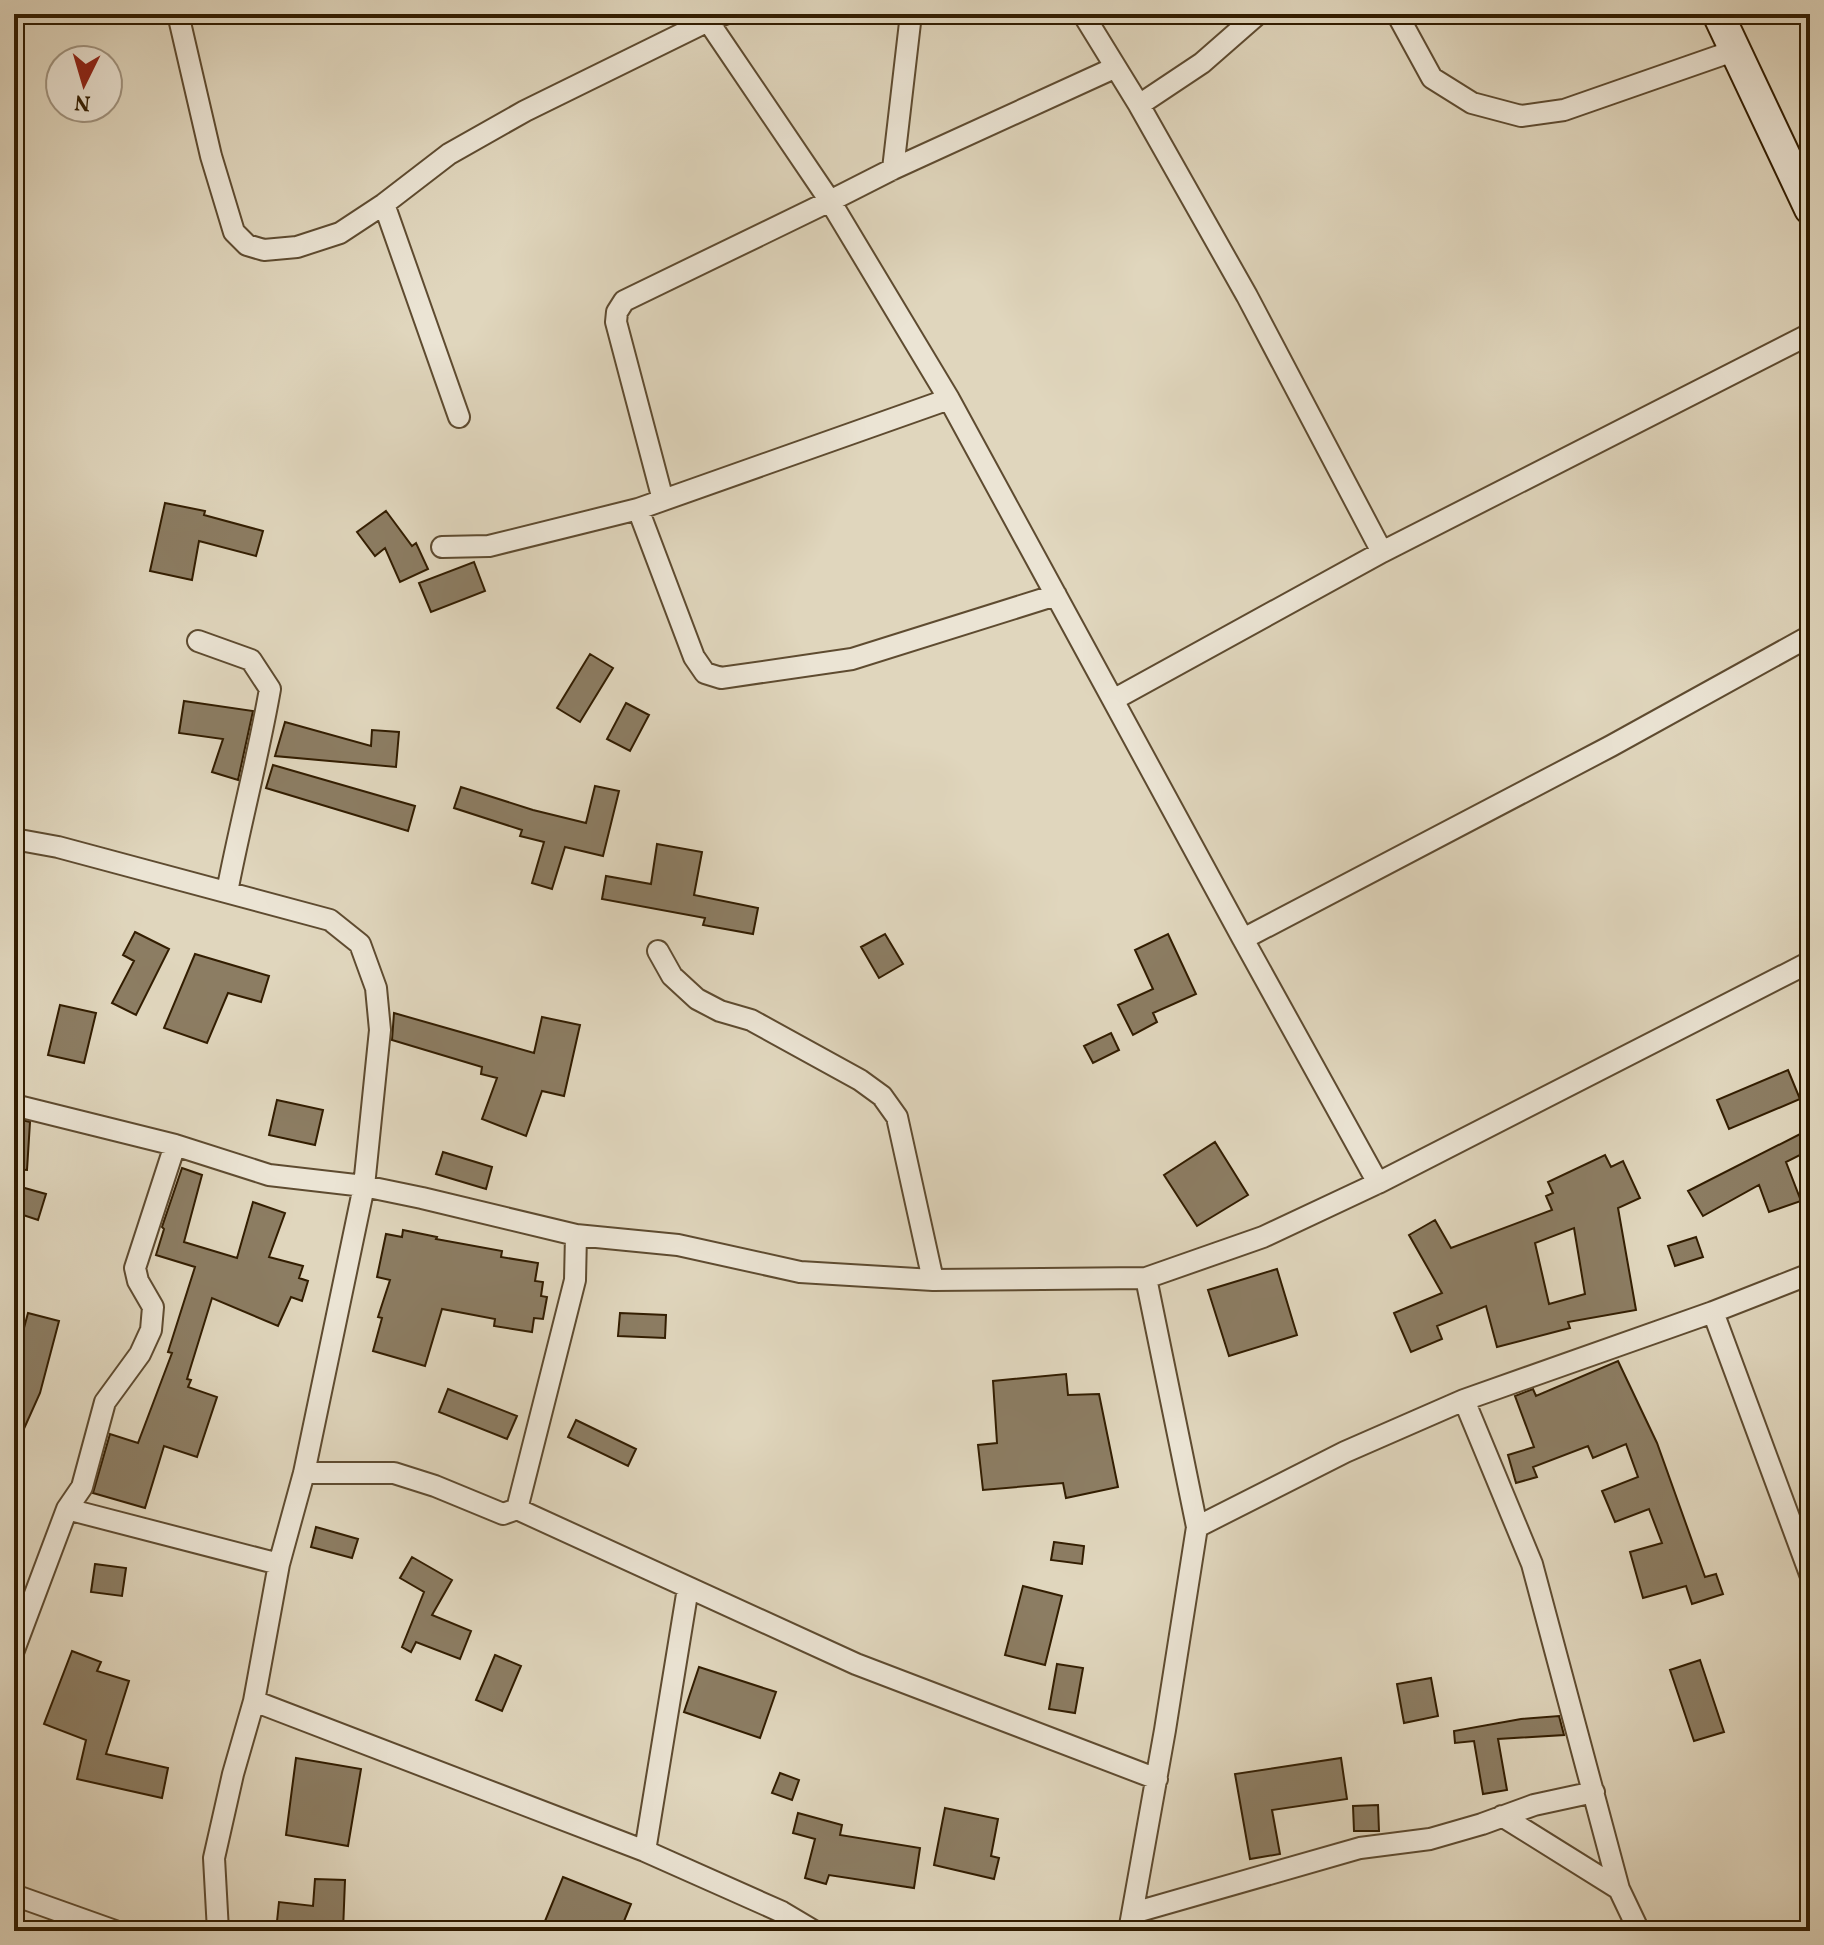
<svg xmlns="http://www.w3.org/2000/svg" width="1824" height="1945" font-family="Vollkorn,serif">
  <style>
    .building { fill: #8c7d63; stroke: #321d01; stroke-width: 2; fill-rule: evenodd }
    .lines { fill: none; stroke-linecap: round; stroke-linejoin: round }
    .street-casing { stroke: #5e4b30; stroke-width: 24 }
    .secondary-casing { stroke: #321d01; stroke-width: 34 }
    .street { stroke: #ebe4d4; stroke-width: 20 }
    .secondary { stroke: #ebe4d4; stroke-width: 30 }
  </style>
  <rect width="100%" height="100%" fill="#e0d6bd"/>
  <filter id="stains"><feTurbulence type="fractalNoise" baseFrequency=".0025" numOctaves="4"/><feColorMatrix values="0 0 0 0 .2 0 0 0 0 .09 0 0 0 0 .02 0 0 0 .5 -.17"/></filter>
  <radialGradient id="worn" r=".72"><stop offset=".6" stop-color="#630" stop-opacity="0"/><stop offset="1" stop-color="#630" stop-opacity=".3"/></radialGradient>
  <path class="building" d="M165,503l40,8 -1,4 59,16 -7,25 -57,-15 -7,39 -42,-9z
    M386,511l26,35 4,-3 12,26 -28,13 -15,-34 -10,8 -18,-24z
    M474,562l11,29 -54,21 -12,-29z
    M590,654l23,14 -33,54 -23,-14z
    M184,701l69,10 -15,69 -26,-8 11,-33 -44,-6z
    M626,703l23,12 -19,36 -23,-12z
    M285,722l86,24 1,-16 27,2 -3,35 -121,-11z
    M273,765l142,41 -7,25 -142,-43z
    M595,786l24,5 -16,65 -38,-9 -13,42 -20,-6 12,-41 -24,-6 2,-6 -68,-22 7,-21 72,23 53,13z
    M657,844l45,8 -8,43 64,13 -5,26 -50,-9 2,-7 -103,-19 4,-23 45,8z
    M135,932l34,17 -33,66 -24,-12 22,-42 -11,-6z
    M885,934l18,30 -24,14 -18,-31z
    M1168,934l28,60 -43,19 4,9 -24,13 -15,-30 35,-16 -18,-39z
    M195,954l74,22 -8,26 -33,-9 -21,50 -43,-15z
    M60,1005l36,8 -12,50 -36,-8z
    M394,1013l140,40 8,-36 38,8 -16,71 -22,-5 -16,45 -44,-17 15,-41 -16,-4 1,-7 -90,-27z
    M1111,1033l8,17 -26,13 -9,-17z
    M1788,1070l12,29 -71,30 -12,-29z
    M277,1100l46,10 -8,35 -46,-10z
    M14,1118l16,4 -3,48 -13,-1z
    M1810,1129v21l-24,12 15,39 -32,11 -10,-27 -56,31 -15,-25z
    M1215,1142l33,53 -51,31 -33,-51z
    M443,1152l49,15 -6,22 -50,-15z
    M1605,1155l6,12 12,-6 17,37 -22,10 18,102 -68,12 2,6 -73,19 -11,-41 -49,20 5,13 -31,13 -17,-39 48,-20 -33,-58 26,-15 16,28 101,-38 -6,-14 7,-3 -5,-11zM1574,1228l11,66 -36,10 -14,-61z
    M182,1168l20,7 -18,67 53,16 16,-56 32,11 -16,44 34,9 -4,12 9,3 -6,20 -11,-4 -13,29 -66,-28 -25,81 4,1 -3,7 29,10 -20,60 -33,-11 -19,62 -52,-15 17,-59 28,9 34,-90 -4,-1 27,-85 -39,-12 8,-26 -2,-2z
    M14,1185l32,9 -8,26 -24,-8z
    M403,1230l34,7 -1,2 66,12 -1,6 37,6 -3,18 8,1 -2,14 6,1 -4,22 -9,-1 -2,14 -38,-6 1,-7 -53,-10 -17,57 -52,-15 9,-33 -4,-1 12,-37 -13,-3 9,-43 16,3z
    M1696,1237l7,20 -28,9 -7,-20z
    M1277,1269l20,66 -68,21 -21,-66z
    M28,1313l31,8 -19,72 -26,58v-86z
    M620,1313l46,2 -1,23 -47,-2z
    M1618,1361l39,82 48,134 11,-3 7,20 -31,10 -6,-18 -43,12 -13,-46 32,-9 -13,-34 -34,13 -13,-31 36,-14 -12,-33 -33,14 -5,-12 -55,21 4,10 -21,6 -8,-28 26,-8 -19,-51 18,-7 3,7z
    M1066,1374l2,21 31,-1 19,93 -52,11 -3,-15 -80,7 -5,-45 19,-2 -4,-62z
    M448,1389l69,27 -10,23 -68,-27z
    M576,1420l60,29 -8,17 -60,-29z
    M316,1527l42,12 -6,19 -41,-11z
    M1054,1542l30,4 -2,18 -31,-4z
    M412,1557l40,23 -20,35 39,16 -11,28 -44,-17 -5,10 -9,-5 22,-55 -24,-14z
    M95,1564l31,4 -4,28 -31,-4z
    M1023,1586l39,10 -17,69 -40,-10z
    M72,1651l29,11 -4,9 32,10 -23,73 62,14 -6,30 -85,-19 9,-39 -42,-16z
    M495,1655l26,11 -19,45 -26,-11z
    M1700,1660l24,72 -30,9 -24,-71z
    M1057,1664l26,4 -8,45 -26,-4z
    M699,1667l77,25 -16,46 -76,-26z
    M1431,1678l7,38 -34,7 -7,-39z
    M1559,1716l5,19 -66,4 9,51 -24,4 -9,-53 -19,2 -1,-12 67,-12z
    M296,1758l65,11 -13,77 -62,-11z
    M1341,1758l6,41 -75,11 8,44 -30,5 -15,-85z
    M780,1773l19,7 -7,20 -20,-7z
    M1378,1805l1,26h-25l-1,-25z
    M945,1808l53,11 -7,37 8,2 -5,21 -60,-14z
    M798,1813l44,12 -2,10 80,13 -6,40 -85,-13 -3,9 -21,-6 10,-39 -22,-6z
    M563,1877l68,27 -11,27h-64l-13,-5z
    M315,1879l30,1 -2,51h-67l3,-29 34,4z"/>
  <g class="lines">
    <defs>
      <path id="street" d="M178,14l33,142 23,76 13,13 17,5 33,-3 43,-14 44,-29 65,-50 76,-43 183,-90 -4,-7
        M1083,14l56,91 108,191 135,256
        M1397,14l35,64 40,25 49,13 43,-6 172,-60
        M1139,105l63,-42 56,-49
        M893,169l18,-155
        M384,204l75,213
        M663,500l-47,-178 1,-10 7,-11 206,-100 -122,-180 17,-7
        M638,509l56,148 11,16 16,5 131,-19 204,-64
        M442,547l47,-1 149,-37 311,-110
        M198,641l53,19 19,29c-12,69 -30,135 -43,203
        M1113,700l-164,-301 -119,-198 63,-32 221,-101
        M14,839l44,8 272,73 30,24 16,44 4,42 -16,156 -95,-11 -94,-30 -161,-40
        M1243,939l-130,-239 269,-148 428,-218
        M658,951l14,25 25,23 23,12 31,9 109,60 22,16 15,21 36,163
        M1378,1183l-135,-244 368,-193 199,-110
        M1713,1312l97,-38
        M1464,1400l249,-88 97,262
        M304,1473h90l41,13 68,28 14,-5 58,-229 1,-45
        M67,1509l212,55
        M517,1509l339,155 301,115
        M1197,1527l-51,-249 117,-41 115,-54 432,-221
        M14,1650l53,-141 15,-22 23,-85 35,-48 11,-24 2,-23 -15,-26 -3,-13 40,-123
        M254,1701l25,-137 25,-91 60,-287 58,12 154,37 102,10 122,27 133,8 213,-2
        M1502,1816l117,73
        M645,1851l43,-263
        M14,1895l101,36
        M1133,1913l227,-65 70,-9 52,-15 52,-19 60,-13
        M218,1931l-4,-73 19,-84 21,-73 391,150 137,61 32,19
        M1129,1931l36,-201 32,-203 148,-75 119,-52 68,164 87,325 20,42"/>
      <path id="secondary" d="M1718,14l92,195"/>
    </defs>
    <use href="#street" class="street-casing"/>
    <use href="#secondary" class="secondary-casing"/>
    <use href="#street" class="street"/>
    <use href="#secondary" class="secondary"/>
  </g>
  <rect width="1824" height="1945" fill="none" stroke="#e0d6bd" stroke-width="48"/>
  <rect x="16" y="16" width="1792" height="1913" fill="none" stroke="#321d01" stroke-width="4"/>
  <rect x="24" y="24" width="1776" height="1897" fill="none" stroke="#321d01" stroke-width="2"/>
  <g transform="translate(84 84) rotate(185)"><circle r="38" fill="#ebe4d4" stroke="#a19480" stroke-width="2"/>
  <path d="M0-6L14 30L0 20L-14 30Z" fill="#8f2418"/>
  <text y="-12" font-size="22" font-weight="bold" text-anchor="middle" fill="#321d01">N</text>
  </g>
  <rect width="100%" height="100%" filter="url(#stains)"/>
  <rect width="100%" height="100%" fill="url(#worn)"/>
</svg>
